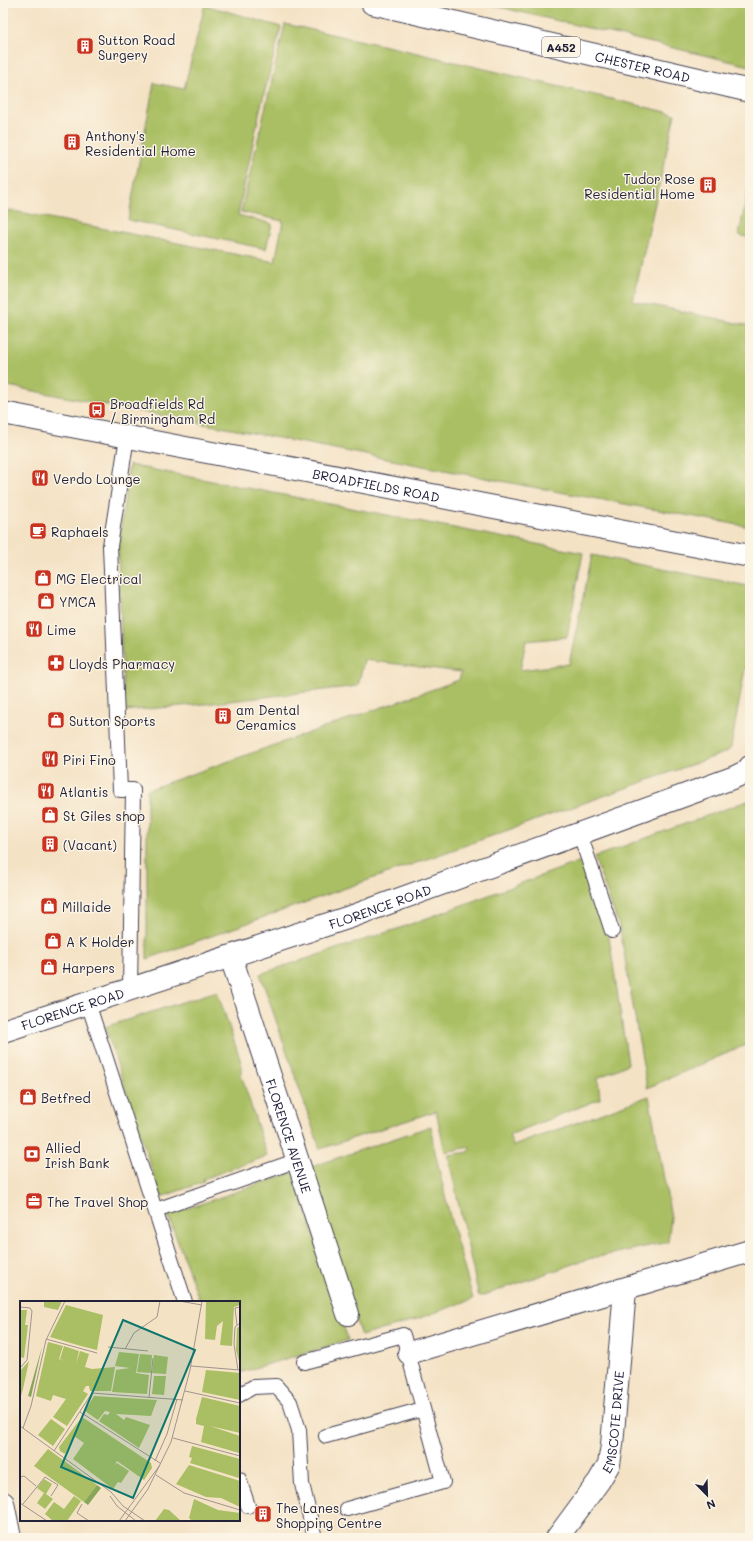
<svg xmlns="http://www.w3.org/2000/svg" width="753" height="1541" font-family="Mali,sans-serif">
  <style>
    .green { fill: #aabf64; stroke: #667050 }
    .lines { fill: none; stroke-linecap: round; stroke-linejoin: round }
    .lane-casing { stroke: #423f50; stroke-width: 16 }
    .street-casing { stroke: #423f50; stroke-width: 24 }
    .primary-casing { stroke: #423f50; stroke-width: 24 }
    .highway-casing { stroke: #423f50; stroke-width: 24 }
    .lane { stroke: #fff; stroke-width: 14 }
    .street { stroke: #fff; stroke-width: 22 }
    .primary { stroke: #fff; stroke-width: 22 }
    .highway { stroke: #fff; stroke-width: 22 }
    .labels { text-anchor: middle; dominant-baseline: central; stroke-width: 3; stroke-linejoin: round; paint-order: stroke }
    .shield { fill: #fcf5e5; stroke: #63616e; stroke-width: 1 }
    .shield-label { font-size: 12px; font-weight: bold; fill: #22223b }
    .poi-label { font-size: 13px; fill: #22223b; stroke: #fcf5e5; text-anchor: start }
    .street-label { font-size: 13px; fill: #22223b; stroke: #fcf5e5 }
    .inset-road { fill: none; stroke: #a0958e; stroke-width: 1 }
    .view { fill: #0f766e; fill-opacity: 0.15; stroke: #0f766e; stroke-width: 2 }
    .inset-edge { fill: none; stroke: #22223b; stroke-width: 2 }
  </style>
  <rect width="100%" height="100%" fill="#fcf5e5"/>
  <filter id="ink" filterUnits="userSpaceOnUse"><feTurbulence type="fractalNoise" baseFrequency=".025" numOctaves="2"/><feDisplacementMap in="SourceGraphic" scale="8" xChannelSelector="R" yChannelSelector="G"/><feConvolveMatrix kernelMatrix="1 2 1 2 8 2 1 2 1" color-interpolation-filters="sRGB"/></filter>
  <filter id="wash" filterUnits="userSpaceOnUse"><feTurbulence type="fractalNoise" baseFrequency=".012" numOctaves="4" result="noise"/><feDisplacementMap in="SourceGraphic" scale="16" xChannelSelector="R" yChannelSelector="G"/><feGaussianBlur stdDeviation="0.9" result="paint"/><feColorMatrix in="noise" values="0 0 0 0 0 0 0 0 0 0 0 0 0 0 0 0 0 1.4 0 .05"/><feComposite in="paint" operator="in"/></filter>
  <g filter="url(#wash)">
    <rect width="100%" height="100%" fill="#f4e2c5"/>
    <path class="green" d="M482,3h268v63z
      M205,5l76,22 -21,83 -22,105 34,9 -6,25 -138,-29 26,-137 30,6z
      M285,24l115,25 275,65 -42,187 117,25v201l-218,-40 -529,-102v-176l272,53 8,-41 -42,-9z
      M750,179v59l-11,-3z
      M129,465l454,88 -16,84 -41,4 -6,29 49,-6 23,-109 156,31 2,3v52l-19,106 -4,5 -580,207v-169l312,-110 2,-8 -97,-12 -6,26 -153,18 -81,7 -6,-162z
      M750,800v243l-103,45 -27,-159 -26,-72z
      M581,861l28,76 19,127 -30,14 2,21 -91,36 4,11 136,-50 22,121 -3,25 -80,17 -109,38 -31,-142 21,-3 1,-5 -25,5 -9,-41 -116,38 -60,-175 140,-46z
      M217,991l24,71v12l26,82 -64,23 1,3 -43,15 -56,-170z
      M431,1126l2,17 17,74 23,82 -67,24 -45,13 -56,-167z
      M294,1172l54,168 -109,33v-71h-39l-32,-87z"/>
  </g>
  <g filter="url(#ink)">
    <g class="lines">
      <defs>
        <path id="lane" d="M127,437l-17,109 10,244h13l-3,200
          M580,834l32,97
          M88,1003l97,299
          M156,1210l142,-50
          M304,1362l99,-27 40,147 -96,27
          M239,1395l14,-8 23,-1 14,16 9,28 3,54 13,54
          M326,1436l97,-27
          M239,1479l9,27"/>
        <g id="street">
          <path id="s1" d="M3,413l747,143"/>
          <path id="s2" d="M231,957l117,357"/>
          <path id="s3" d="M3,1031l350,-115 382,-139 12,-6 3,-4"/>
          <path d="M409,1353l341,-102"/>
          <path id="s4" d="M557,1538l42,-57 10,-17 3,-19 13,-156"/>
        </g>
        <path id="primary" d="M3,1503l7,35"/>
        <g id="highway">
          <path id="s5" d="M372,3l378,88"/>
        </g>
      </defs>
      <use href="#lane" class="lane-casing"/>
      <use href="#street" class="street-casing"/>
      <use href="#primary" class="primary-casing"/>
      <use href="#highway" class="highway-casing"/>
      <use href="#lane" class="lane"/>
      <use href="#street" class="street"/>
      <use href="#primary" class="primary"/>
      <use href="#highway" class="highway"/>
    </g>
  </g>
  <defs>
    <symbol id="building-square" viewBox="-11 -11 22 22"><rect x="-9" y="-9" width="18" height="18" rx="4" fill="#c8321e" stroke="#fcf5e5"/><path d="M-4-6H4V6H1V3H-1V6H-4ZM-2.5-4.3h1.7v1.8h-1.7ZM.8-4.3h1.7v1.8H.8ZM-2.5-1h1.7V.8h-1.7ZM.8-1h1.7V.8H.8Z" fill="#fff"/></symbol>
    <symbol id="bus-square" viewBox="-11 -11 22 22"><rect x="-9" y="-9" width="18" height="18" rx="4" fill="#c8321e" stroke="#fcf5e5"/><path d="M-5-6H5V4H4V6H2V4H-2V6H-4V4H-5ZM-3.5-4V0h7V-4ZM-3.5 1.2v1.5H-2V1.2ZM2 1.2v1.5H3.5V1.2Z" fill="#fff"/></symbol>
    <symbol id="restaurant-square" viewBox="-11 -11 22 22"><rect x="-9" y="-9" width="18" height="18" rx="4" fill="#c8321e" stroke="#fcf5e5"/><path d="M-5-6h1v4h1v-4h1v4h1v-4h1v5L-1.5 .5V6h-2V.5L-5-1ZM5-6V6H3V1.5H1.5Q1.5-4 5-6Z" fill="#fff"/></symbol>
    <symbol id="cafe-square" viewBox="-11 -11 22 22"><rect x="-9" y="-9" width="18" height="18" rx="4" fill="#c8321e" stroke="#fcf5e5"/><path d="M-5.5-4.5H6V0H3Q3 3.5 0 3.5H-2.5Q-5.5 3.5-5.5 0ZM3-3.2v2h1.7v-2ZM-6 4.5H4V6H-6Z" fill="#fff"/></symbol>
    <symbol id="shop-square" viewBox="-11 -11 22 22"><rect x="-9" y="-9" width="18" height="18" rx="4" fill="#c8321e" stroke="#fcf5e5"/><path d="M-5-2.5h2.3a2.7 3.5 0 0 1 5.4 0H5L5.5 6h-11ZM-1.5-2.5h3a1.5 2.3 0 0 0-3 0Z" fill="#fff"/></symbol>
    <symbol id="pharmacy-square" viewBox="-11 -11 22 22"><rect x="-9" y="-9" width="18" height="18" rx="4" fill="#c8321e" stroke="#fcf5e5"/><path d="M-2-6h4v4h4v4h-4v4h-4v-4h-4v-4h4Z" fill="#fff"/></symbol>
    <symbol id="bank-square" viewBox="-11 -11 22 22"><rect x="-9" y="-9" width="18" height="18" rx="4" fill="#c8321e" stroke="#fcf5e5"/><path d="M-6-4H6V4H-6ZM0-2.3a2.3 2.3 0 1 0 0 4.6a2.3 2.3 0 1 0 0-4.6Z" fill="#fff"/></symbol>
    <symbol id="office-square" viewBox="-11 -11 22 22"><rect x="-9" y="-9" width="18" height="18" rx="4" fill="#c8321e" stroke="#fcf5e5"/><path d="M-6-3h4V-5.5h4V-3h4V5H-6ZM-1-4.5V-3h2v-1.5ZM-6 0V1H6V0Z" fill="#fff"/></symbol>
  </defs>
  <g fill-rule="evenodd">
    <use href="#building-square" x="75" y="36" width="20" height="20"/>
    <use href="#building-square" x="62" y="132" width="20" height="20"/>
    <use href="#building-square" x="698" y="175" width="20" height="20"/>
    <use href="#bus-square" x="87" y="400" width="20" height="20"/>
    <use href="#restaurant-square" x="30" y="468" width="20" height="20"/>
    <use href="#cafe-square" x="28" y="521" width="20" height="20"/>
    <use href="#shop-square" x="33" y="568" width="20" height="20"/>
    <use href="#shop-square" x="36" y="591" width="20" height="20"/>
    <use href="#restaurant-square" x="24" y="619" width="20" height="20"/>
    <use href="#pharmacy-square" x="46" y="653" width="20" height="20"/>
    <use href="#building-square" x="213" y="706" width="20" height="20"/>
    <use href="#shop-square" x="46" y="710" width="20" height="20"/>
    <use href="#restaurant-square" x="40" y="749" width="20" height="20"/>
    <use href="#restaurant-square" x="36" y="781" width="20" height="20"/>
    <use href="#shop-square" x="40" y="805" width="20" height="20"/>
    <use href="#building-square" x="40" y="834" width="20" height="20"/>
    <use href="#shop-square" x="39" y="896" width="20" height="20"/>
    <use href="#shop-square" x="43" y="931" width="20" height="20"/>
    <use href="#shop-square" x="39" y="957" width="20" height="20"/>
    <use href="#shop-square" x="18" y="1087" width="20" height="20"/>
    <use href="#bank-square" x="22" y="1144" width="20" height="20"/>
    <use href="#office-square" x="24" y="1191" width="20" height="20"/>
    <use href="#building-square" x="253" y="1504" width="20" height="20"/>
  </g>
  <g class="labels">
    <rect class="shield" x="542" y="37" width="38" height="20" rx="3"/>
    <g class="shield-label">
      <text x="561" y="47">A452</text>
    </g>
    <g class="poi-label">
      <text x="98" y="39">Sutton Road<tspan x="98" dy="15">Surgery</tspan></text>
      <text x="85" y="135">Anthony's<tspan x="85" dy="15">Residential Home</tspan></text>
      <text x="695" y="178" text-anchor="end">Tudor Rose<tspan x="695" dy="15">Residential Home</tspan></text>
      <text x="110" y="403">Broadfields Rd<tspan x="110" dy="15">/ Birmingham Rd</tspan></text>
      <text x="53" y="478">Verdo Lounge</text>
      <text x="51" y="531">Raphaels</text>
      <text x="56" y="578">MG Electrical</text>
      <text x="59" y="601">YMCA</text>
      <text x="47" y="629">Lime</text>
      <text x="69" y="663">Lloyds Pharmacy</text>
      <text x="236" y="709">am Dental<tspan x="236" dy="15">Ceramics</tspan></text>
      <text x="69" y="720">Sutton Sports</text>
      <text x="63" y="759">Piri Fino</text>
      <text x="59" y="791">Atlantis</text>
      <text x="63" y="815">St Giles shop</text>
      <text x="63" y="844">(Vacant)</text>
      <text x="62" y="906">Millaide</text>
      <text x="66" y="941">A K Holder</text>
      <text x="62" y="967">Harpers</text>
      <text x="41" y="1097">Betfred</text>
      <text x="45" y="1147">Allied<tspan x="45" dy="15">Irish Bank</tspan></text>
      <text x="47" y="1201">The Travel Shop</text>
      <text x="276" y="1507">The Lanes<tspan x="276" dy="15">Shopping Centre</tspan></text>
    </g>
    <g class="street-label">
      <text stroke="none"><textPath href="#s5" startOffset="278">CHESTER ROAD</textPath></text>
      <text stroke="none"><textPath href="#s1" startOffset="380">BROADFIELDS ROAD</textPath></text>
      <text stroke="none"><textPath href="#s3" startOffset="397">FLORENCE ROAD</textPath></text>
      <text stroke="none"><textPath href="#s3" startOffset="73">FLORENCE ROAD</textPath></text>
      <text stroke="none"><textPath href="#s2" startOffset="188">FLORENCE AVENUE</textPath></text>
      <text stroke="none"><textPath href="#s4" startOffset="133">EMSCOTE DRIVE</textPath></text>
    </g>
  </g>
  <g transform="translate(20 1301)">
    <rect width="220" height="220" fill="#f4e2c5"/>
    <path d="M24,0h18l-4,9 -14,-3zM220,0v4l-6,2 -2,39 -12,-1 3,-24 -6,5 -2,14 -10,-1 1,-37zM46,4l37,10 -6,35 -16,-4 4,-14 -4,14 -31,-9zM0,9h7l-2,15h3l-4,33 -4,-1zM220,25v39l-4,-15 1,-22zM28,41l15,4 -4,13 6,2 -5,-2 4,-13 15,5 -3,13 4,-13 9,3 -4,13 7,2 23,-2 -4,24h-21l-1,-5h-3l-3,5 5,3 -21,32 -14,-9 13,-18 -13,-4 -2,6 -15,-5zM99,51l20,2 -3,19 13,2 -2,19 -35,-2 4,-22 14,-2 -15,-2zM120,53l12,1 -1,18 -14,-1zM134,54l14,2 -2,17 -14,-1zM9,60l-6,28 -3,10v-28zM186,69l34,3v27l-38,-8zM134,75h12l-2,19 -12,-1zM74,95l63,4 -6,16 -35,-2 8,6 2,-3 24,8 -11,23 -40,-27 5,-7 4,1 2,-3 -5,-1 -7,9 -13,-9zM182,96l38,9v27l-30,-7 30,10 -1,17 -38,-11 3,-16 -8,-2v-5zM62,116l69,46 1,5 -8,12 -27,-19 -2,4 2,-2 12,8 -8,12 -3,-1 -5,7 -40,-30 11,-16 -10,-7 -9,18 -5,-3 -1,-4zM31,118l14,10 -12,17 -15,-11zM172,145l48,13 -1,19 -49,-15 2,-5 -3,-1zM28,148l49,36 -13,17 -50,-36zM169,164l51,16v26l-19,-9 -15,-1 -30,-13zM24,178l8,5 -6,10 7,5 -8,10 -8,-6 7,-10 -7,-5zM54,195l7,5 -14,20h-14l-8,-7 9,-12 10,7zM174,198l24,11 22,3v8h-48l-3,-3zM144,208l5,1 12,11h-26z" fill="#aabf64"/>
    <path d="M22,46l-11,50 -3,-1zM77,184l4,3 -13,17 -4,-3z" fill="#87a65a"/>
    <path class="inset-road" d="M159,0l23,4M0,6l10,1 2,3 -5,49 -7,8M217,24l-2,-17 5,-1M26,38l51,14M88,46l40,4M105,48l9,-16 23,-16 3,-16M171,65l49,4M218,69l-4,-26 1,-17 5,-4M165,90l55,12M129,96l4,-39M60,111l80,51M0,125l91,66 12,14 22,15M3,127l8,-22 15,-66 19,-39M153,137l67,18M34,150l38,-58 91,7M135,160l12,-27 10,-35M136,174l28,18 56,17M0,176l4,-1 12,10M90,195l7,10 19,15M0,202l27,18M3,203l22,-27 13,8 -7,11M62,203l-5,9 12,8M99,220l41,-56M105,220l23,-32 23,-47 19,-72 12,-69"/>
    <path class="view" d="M103,19l72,30 -62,148 -72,-31z"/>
    <rect width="220" height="220" class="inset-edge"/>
  </g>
  <rect width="753" height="1541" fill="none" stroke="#fcf5e5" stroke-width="16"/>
  <g transform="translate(707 1495) rotate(157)" stroke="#fcf5e5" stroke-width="3" paint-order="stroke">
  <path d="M0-3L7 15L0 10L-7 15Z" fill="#22223b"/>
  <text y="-6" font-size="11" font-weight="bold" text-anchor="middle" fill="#22223b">N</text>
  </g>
</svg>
